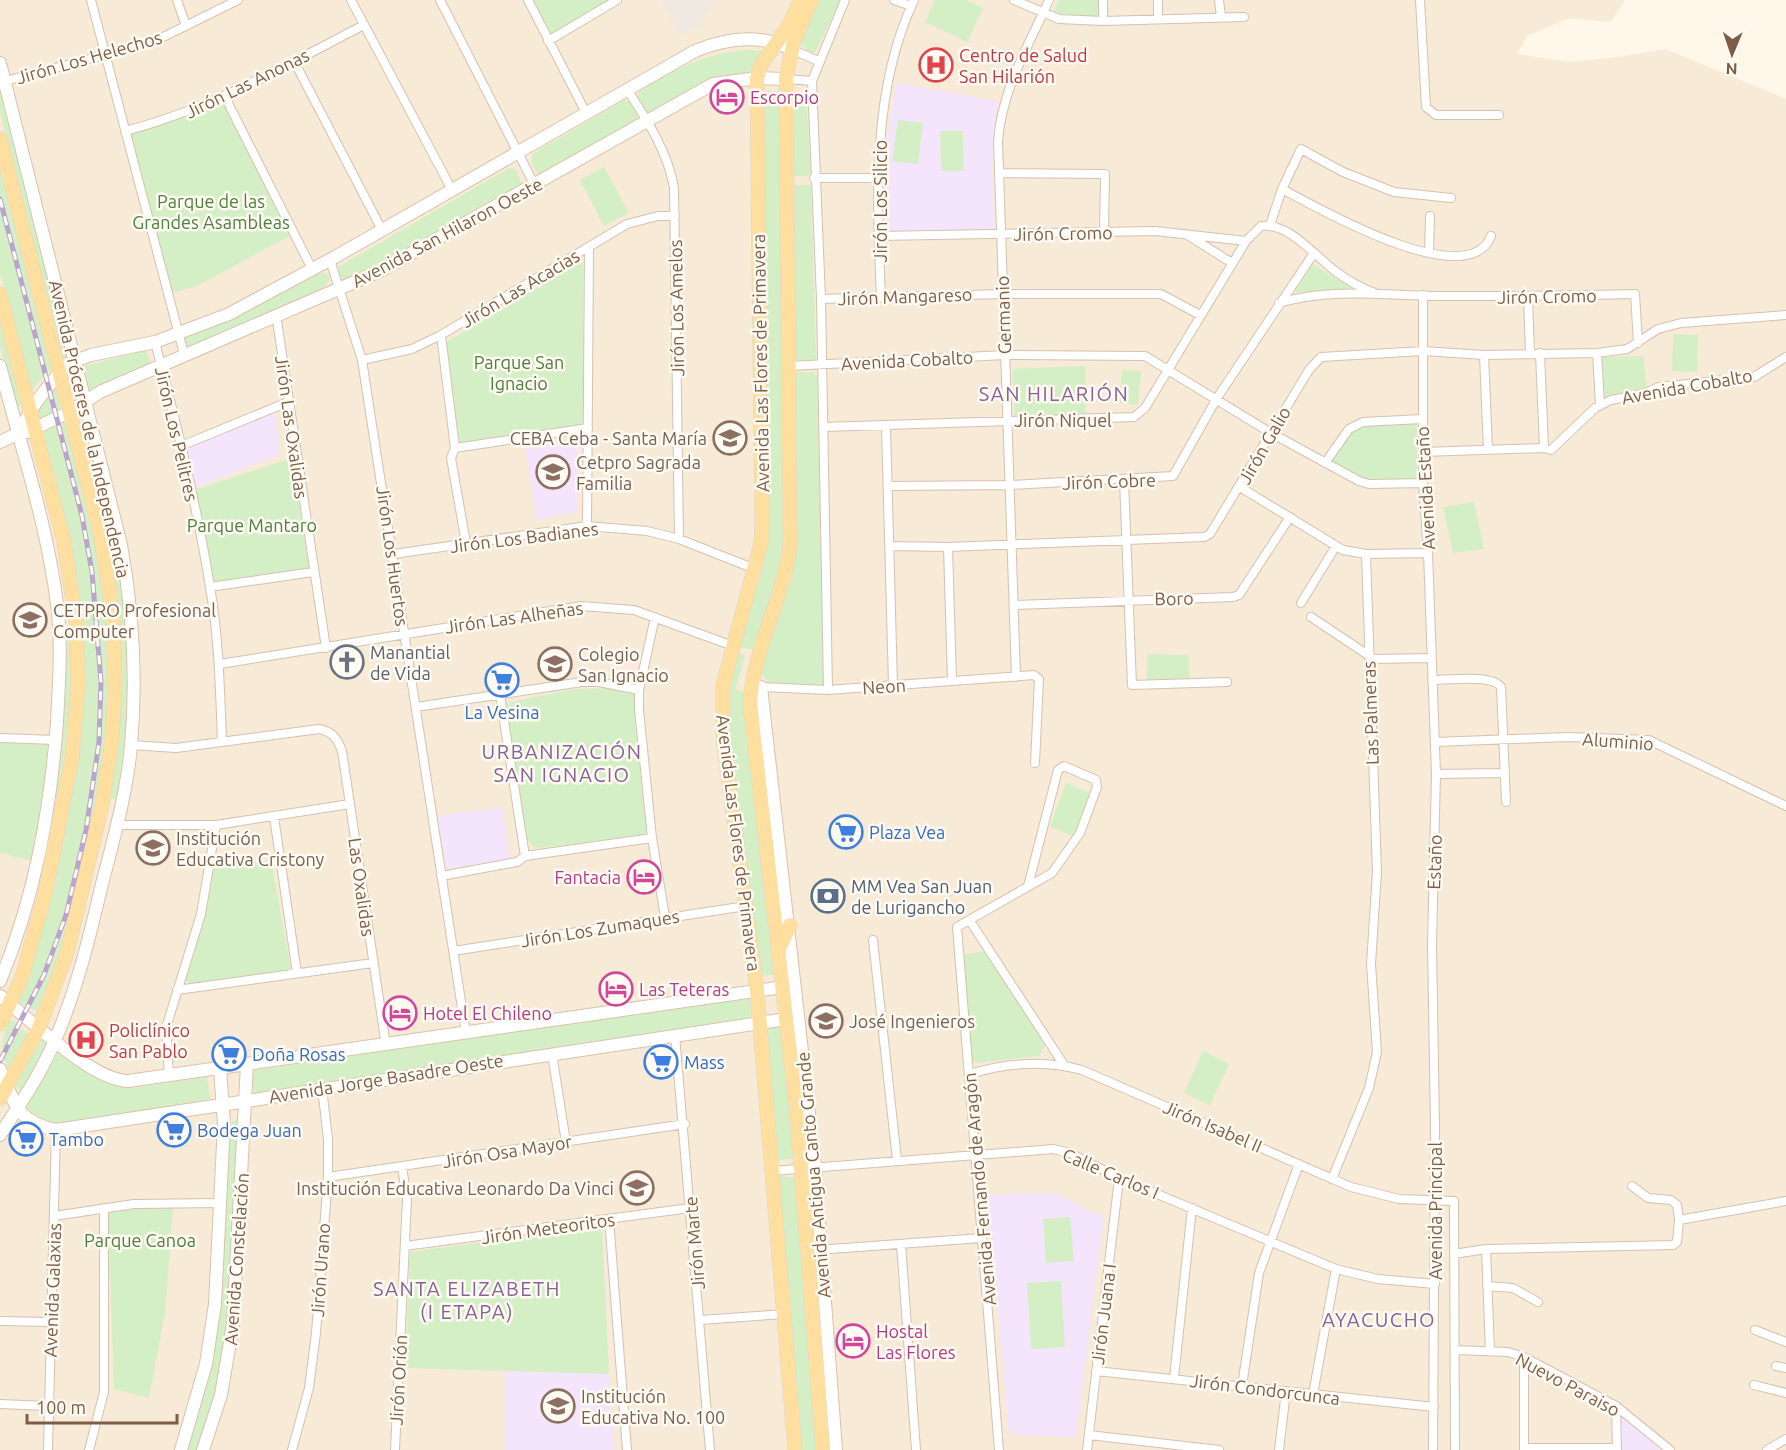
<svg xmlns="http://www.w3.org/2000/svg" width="1786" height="1450" font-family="Ubuntu,sans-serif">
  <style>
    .residential { fill: #f7ead6 }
    .commercial { fill: #ffe8dd }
    .industrial { fill: #f0e9e2 }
    .education { fill: #f4e5fc }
    .green { fill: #d4efc5 }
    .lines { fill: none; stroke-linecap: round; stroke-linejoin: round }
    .street-casing { stroke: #d5c1af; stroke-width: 10 }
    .secondary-casing { stroke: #d9c2ac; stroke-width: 14 }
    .primary-casing { stroke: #ddd5cf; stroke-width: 15 }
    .street { stroke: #fff; stroke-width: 8 }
    .secondary { stroke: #fff; stroke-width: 12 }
    .primary { stroke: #ffdfa0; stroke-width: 14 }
    .rail-casing { stroke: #bba4cc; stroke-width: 5 }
    .rail { stroke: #fffaf2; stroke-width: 3; stroke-dasharray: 9; stroke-linecap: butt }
    .labels { text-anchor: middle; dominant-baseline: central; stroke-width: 5; stroke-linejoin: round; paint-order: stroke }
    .health-label { font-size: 18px; fill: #be3a42; stroke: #fffaf2; text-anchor: start }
    .street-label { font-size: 18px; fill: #7e5d48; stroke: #fffaf2 }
    .hotel-label { font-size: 18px; fill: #b23c85; stroke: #fffaf2; text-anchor: start }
    .park-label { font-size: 18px; fill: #4c7f3c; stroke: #fffaf2 }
    .education-label { font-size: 18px; fill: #785e54; stroke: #fffaf2; text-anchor: start }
    .worship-label { font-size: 18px; fill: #5b616d; stroke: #fffaf2; text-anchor: start }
    .shop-label { font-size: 18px; fill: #366cbe; stroke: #fffaf2; text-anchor: start }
    .service-label { font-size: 18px; fill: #4e5e75; stroke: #fffaf2; text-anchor: start }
    .neighbourhood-label { font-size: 20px; letter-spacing: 1.5px; fill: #886199; stroke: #fffaf2 }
  </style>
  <rect width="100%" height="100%" fill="#fff7e9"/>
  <path class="residential" d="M0,0h1625l-14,22 -41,-4 -43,18 -10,18 52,8 50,-5 46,-8 121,50v1351h-1786z"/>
  <path class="commercial" d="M621,647l20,3 -6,32 -18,-3z"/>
  <path class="industrial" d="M661,0h52l-13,27 -20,8z"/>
  <path class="education" d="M896,83l101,18 -5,66 3,65 -104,2 -6,-6 -1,-66z
    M275,412l5,43 -85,32 -9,-39z
    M578,439v72l-41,9 -12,-72z
    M502,807l8,53 -64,9 -8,-53z
    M1044,1193l15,1 31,18 14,3 -28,223 -67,-4 -22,-239z
    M505,1370l104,4 6,76h-110z
    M1624,1419l38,31h-44v-24z"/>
  <path class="green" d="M531,0h80l-63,36z
    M817,0h23l-24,51 -5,3 -10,-10z
    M935,0h31l17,8 -16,34 -42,-20z
    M1059,0h42l1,23 -43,-3 -6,-7z
    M747,50l16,1 -13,25 -97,38 -10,-5 -5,-11 2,-8c37,-21 64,-37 107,-40z
    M0,75l71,287 -6,3 -65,-253z
    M759,91h21l5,274 -2,194 -27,91 -20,-3 28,-94z
    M790,92l16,1 5,82 -20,2z
    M624,100l6,2 9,17 -95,58c-10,-5 -14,-12 -12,-23z
    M224,102l65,134 -92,50 -25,7 -42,-158 52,-16z
    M898,120l25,3 -5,41 -26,-3z
    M940,131h23l1,40h-23z
    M0,160l52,207 -22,25 -30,-120z
    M604,167l25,46 -25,13 -24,-46z
    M509,168l6,1 8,17 -106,63 -75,32 -4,-14z
    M792,185h19l5,175h-22z
    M583,263v162l-123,20 -15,-102 133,-79z
    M1313,264l42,27 -60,1z
    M326,273l4,6 -7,9 -137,60 -2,-9 131,-65z
    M0,309l24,93 -8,7 -16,-62z
    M1673,334l25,1 -1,37 -25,-1z
    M146,350l5,14 -64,30 -6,-27z
    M1643,356l4,32 -44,9 -4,-40z
    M1085,366l1,52 -71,4 -3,-53z
    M1122,370l19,1 -3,34 -18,-2z
    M797,372l17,1 3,3 7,311 -54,-3 -9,-11 25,-81 8,-216z
    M57,384l7,27 -24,14 -4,-12z
    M66,420l29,111 10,57 5,90 -6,87 -48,206 -17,41 -20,-9c15,-37 23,-75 32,-114 24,-103 41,-205 26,-310 -8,-50 -23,-98 -36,-146z
    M1417,424v56h-49l-38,-18 20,-30 13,-7z
    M292,458l17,110 -95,14 -20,-92z
    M1474,502l10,47 -31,4 -10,-46z
    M105,507c6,31 14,63 19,95 9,65 3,134 -8,198l-6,-2 10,-168 -16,-104z
    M68,622c7,60 -1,117 -10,176l-3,-1 10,-91z
    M736,653l9,2 -9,34 9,4 32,281 -18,2 -33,-243 -1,-38z
    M1147,654l42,1v25h-42z
    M611,688l20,3 4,4v32l12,107 -107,14 -8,-2 -6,-9 -21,-134 70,-14z
    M0,743l47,2v31l-15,85 -32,-8z
    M1066,783l26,11 -16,43 -26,-10z
    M271,860l20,110 -99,15 -7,-5 28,-117 36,1z
    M985,951l60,93 -6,12 -63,7 -5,-4 -8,-104z
    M743,996l7,1 1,19 -5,5 -492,73 -3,-23z
    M13,1020l16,16 -20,35c-9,-20 -9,-30 1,-50z
    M780,1024l3,5 11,125 -2,5 -12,1 -5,-4 -10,-128z
    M40,1037l7,8 -24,45 -3,1 -5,-6z
    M1203,1051l26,13 -19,41 -26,-12z
    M58,1053l48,27 26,8 75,-11 3,22 -156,28 -28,-15v-6l24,-49z
    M237,1119l4,4 -11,185 -13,85 -18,57h-14l24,-84 18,-242z
    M781,1176l17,2 20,272h-19l-21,-270z
    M143,1207l30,1 -8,105 -16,85 -35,-9 -6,-176z
    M1070,1217l4,44 -28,2 -3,-44z
    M602,1226l7,148 -204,-6 5,-116z
    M1061,1281l4,66 -34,2 -4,-66z"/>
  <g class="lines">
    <defs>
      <path id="street" d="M91,0l93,354
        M177,0l9,26
        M351,0l101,190
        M440,0l95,186
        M528,0l58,113
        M894,0l17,6
        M1014,0l45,19 44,2 141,-4
        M1103,0v21
        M1158,0v19
        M1219,0l2,17
        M1420,0l6,107 10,8h63
        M548,41l69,-41
        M791,49l27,12
        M294,61l88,169
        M786,79l26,2
        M5,81l146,-38 87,-43
        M627,89c20,31 41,63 47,99l5,351
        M225,97l87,172
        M125,131c86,-22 161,-66 239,-106
        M999,173l106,1 -1,59
        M814,178h63
        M1282,189c34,18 186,106 209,47
        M1270,225l12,-36 19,-40 42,23 51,20 57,6
        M878,236l277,-5 91,10
        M1189,236l43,27
        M1429,253l1,-37
        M330,260l32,100 104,674
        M1423,295v188l5,70 8,221 -4,170 3,181 -2,325
        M1528,297l2,57
        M881,298c-4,-98 -10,-207 33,-298
        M821,299l181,-5h159l39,21
        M1279,303c50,-15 103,-8 155,-7 67,0 134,0 201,-2l3,49
        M276,314l50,334
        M441,335l14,113 -4,10 15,85
        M155,342c21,80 42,163 55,245 9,51 10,103 12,155
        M1540,353l4,95
        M1597,353l3,51
        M1484,355l4,95
        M362,360l50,-11 29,-14 186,-111 31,-8h17
        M789,366l216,-11 140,1 126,77 88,48 10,3 54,-1
        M823,427l311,-10 11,-9 101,-167 15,-15c27,-4 53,29 74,45 12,9 26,17 40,22
        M886,427l7,258
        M181,446l107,-44
        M455,448l133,-20
        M1423,452l121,-4 7,2 44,-42 16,-8 32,-6 16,-7 95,-10 32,-20
        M1325,463l24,-34 14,-7 59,-3
        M1124,480l8,205 95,-3
        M888,486l123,-1 162,-9 44,-78 97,-145
        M1240,487l103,63 23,4 62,-1
        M587,526l2,-279
        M890,546l58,1 256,-10 6,-3 99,-164 12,-13 102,-6 61,4 113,-2 30,-4 31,-20 23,-6 105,-8
        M948,547l4,134
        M394,554l193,-28 60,5 32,8 76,30
        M210,587l103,-15
        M1301,603l35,-57
        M1015,605l218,-8 6,-2 51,-78
        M655,617l-16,73v20l13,128 13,79
        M1311,617l63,42 57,-1
        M220,664l361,-58 53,4 99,36
        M1016,677l-18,-536c4,-52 30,-94 51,-141
        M1432,680c15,0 61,-6 69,7l5,115
        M761,687l67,3 206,-15 5,4 -4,84
        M828,690l-7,-391 -9,-218 33,-81
        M500,695l25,161
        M416,707l166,-25h17l40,8
        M0,738l55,2
        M1435,742l133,-5 81,3 137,66
        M131,745l45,3 143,-19c14,3 18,9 23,22l44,295
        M1436,774l69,-1
        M274,817l23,156
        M117,825h99l134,-21
        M441,876l76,-14 8,-6 127,-18
        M970,921l94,144
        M873,940l24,220
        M453,951l293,-45
        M177,990l196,-27
        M675,1035l35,415
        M552,1054l14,88
        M970,1074c36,-11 75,-14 112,-4l269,117 48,12 55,2 1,249
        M169,1076l-3,-48 35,-114 15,-89
        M772,1171l281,-22 17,4 49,25 217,91 42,10 57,5
        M328,1177l357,-53
        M1332,1179l37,-91 8,-36 -6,-88 6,-92 -11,-318
        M54,1216l80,-12 86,-1
        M609,1219l18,231
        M1679,1220l107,-19
        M901,1244l15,206
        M405,1246l285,-38
        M1486,1249l4,102
        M817,1250l164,-12
        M1454,1254l32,-5 187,-4 4,-3 2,-22 -2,-15 -6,-5 -23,-2 -16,-12
        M1487,1286l26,2 25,14
        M700,1320l84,-6
        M0,1321l51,1
        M1755,1330l31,12
        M1455,1350l53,2 16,5 92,49 54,44
        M1776,1366l10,2
        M1096,1371l338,36
        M1174,1378l18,-170
        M1754,1385l32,8
        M1242,1386l17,-113 40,-109
        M1313,1394l23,-125
        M0,1404l48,2
        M1616,1406l1,44
        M1089,1435l130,15
        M1524,1448h92
        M48,1450l8,-320
        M89,1450l15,-58v-184
        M292,1450l17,-62 7,-55 12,-156v-38l-6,-51
        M395,1450l12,-251 -5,-32
        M999,1450l-42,-523 95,-54 28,-40 17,-46 -1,-7 -32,-14 -6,4 -30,116
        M1087,1450l32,-272
        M1279,1450l7,-59
        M1524,1450v-93
        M1767,1450l19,-11"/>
      <path id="secondary" d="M0,63l121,482c12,66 16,133 10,200 -4,48 -18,96 -30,143 -12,51 -25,104 -46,152 -14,34 -35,64 -55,95
        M0,366c20,78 47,157 57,238 5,38 2,79 0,118 -7,90 -22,175 -57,259
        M27,432l44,-21 29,-19 280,-121 333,-187 44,-6 29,1
        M0,442l17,-8 20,-33 28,-36 26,-10 64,-13 74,-28 106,-57 360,-206c31,-13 65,-17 96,-2
        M752,685l9,2 54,480 21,283
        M0,996c30,23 91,84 128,85l655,-94
        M0,1069c15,34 16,53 56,61l730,-111
        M181,1450l25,-86 9,-60 9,-180 -4,-56
        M203,1450l18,-55 12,-71 14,-260"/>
      <path id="primary" d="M812,0l-18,41 -8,37 4,468c-7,55 -38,105 -40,159l46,400 27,345
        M0,139l100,393 13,82 2,68 -3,57 -10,66 -35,148 -28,75 -39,71
        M0,294l64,248 12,80 2,66 -6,70 -27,137 -23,82 -22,47
        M779,949l11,-24
        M795,1450l-38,-460 -34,-251v-54l38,-142 1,-16 -5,-449 4,-13 28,-40 12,-25"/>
    </defs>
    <use href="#street" class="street-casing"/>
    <use href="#secondary" class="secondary-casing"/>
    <use href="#primary" class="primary-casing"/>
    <use href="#street" class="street"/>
    <use href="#secondary" class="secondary"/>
    <use href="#primary" class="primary"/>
    <defs>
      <path id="rail" d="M0,199l82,317 10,56 9,110 -2,60 -6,41 -7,47 -20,85 -22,60 -44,86"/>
    </defs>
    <use href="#rail" class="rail-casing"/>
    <use href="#rail" class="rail"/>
  </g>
  <defs>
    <symbol id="hospital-ring" viewBox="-11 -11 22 22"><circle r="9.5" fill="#fffaf2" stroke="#e0444e" stroke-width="1.5"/><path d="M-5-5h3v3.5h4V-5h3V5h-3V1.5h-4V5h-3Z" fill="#e0444e"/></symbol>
    <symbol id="hotel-ring" viewBox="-11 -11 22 22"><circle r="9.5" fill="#fffaf2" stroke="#d1479c" stroke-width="1.5"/><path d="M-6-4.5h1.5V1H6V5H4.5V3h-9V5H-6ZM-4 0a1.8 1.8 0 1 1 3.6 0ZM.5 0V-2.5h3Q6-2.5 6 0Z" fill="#d1479c"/></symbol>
    <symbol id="school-ring" viewBox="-11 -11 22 22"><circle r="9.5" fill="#fffaf2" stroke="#8d6e63" stroke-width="1.5"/><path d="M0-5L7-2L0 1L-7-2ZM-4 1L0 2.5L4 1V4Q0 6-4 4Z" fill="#8d6e63"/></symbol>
    <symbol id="university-ring" viewBox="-11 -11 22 22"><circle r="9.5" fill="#fffaf2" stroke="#8d6e63" stroke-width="1.5"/><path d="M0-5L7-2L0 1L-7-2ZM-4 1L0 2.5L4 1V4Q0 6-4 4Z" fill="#8d6e63"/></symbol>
    <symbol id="church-ring" viewBox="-11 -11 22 22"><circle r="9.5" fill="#fffaf2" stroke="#6b7280" stroke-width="1.5"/><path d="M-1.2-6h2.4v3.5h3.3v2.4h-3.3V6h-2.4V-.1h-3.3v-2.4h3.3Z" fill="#6b7280"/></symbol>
    <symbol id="supermarket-ring" viewBox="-11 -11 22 22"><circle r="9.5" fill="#fffaf2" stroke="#3f7fe0" stroke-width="1.5"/><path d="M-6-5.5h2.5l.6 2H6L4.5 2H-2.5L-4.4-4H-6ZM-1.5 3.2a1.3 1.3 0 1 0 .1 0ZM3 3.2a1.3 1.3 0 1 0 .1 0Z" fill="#3f7fe0"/></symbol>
    <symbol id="bank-ring" viewBox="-11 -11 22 22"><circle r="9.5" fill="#fffaf2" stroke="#5c6f8a" stroke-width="1.5"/><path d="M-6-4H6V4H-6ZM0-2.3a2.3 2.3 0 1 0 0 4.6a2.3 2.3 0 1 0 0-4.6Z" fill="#5c6f8a"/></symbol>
  </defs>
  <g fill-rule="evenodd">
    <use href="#hospital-ring" x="917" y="46" width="38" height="38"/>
    <use href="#hotel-ring" x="708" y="78" width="38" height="38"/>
    <use href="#school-ring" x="711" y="419" width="38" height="38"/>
    <use href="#university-ring" x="534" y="453" width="38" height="38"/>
    <use href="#university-ring" x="11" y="601" width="38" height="38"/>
    <use href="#church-ring" x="328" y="643" width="38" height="38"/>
    <use href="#school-ring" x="536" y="645" width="38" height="38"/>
    <use href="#supermarket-ring" x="483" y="661" width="38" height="38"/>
    <use href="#supermarket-ring" x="827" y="813" width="38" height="38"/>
    <use href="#school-ring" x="134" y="829" width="38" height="38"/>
    <use href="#hotel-ring" x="625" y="858" width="38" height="38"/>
    <use href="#bank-ring" x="809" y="877" width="38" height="38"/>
    <use href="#hotel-ring" x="597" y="970" width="38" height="38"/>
    <use href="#hotel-ring" x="381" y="994" width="38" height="38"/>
    <use href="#school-ring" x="807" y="1002" width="38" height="38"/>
    <use href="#hospital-ring" x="67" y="1021" width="38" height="38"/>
    <use href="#supermarket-ring" x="210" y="1035" width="38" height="38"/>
    <use href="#supermarket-ring" x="642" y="1043" width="38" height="38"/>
    <use href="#supermarket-ring" x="155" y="1111" width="38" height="38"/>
    <use href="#supermarket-ring" x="7" y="1120" width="38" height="38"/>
    <use href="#school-ring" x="618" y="1169" width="38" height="38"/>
    <use href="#hotel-ring" x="834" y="1322" width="38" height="38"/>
    <use href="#school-ring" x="539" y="1387" width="38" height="38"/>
  </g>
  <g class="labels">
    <g class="health-label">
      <text x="959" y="55">Centro de Salud<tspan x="959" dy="21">San Hilarión</tspan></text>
      <text x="109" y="1030">Policlínico<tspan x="109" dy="21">San Pablo</tspan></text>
    </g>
    <g class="street-label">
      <text transform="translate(89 57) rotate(-16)">Jirón Los Helechos</text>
      <text transform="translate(247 83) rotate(-26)">Jirón Las Anonas</text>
      <text transform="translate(880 201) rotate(-90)">Jirón Los Silicio</text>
      <text transform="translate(447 232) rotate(-28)">Avenida San Hilaron Oeste</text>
      <text transform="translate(1063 233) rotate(-1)">Jirón Cromo</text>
      <text transform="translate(520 288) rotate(-31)">Jirón Las Acacias</text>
      <text transform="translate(905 296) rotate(-2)">Jirón Mangareso</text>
      <text transform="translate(1547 296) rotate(-1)">Jirón Cromo</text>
      <text transform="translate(676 308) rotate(-91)">Jirón Los Amelos</text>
      <text transform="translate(1003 315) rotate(-92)">Germanio</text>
      <text transform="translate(907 360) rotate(-3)">Avenida Cobalto</text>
      <text transform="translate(760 363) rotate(-91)">Avenida Las Flores de Primavera</text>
      <text transform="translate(1687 386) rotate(-10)">Avenida Cobalto</text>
      <text x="1063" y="420">Jirón Niquel</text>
      <text transform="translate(292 427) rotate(82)">Jirón Las Oxalidas</text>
      <text transform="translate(90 429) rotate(77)">Avenida Próceres de la Independencia</text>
      <text transform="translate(177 434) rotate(77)">Jirón Los Pelitres</text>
      <text transform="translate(1264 445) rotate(-60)">Jirón Galio</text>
      <text transform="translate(1109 481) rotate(-2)">Jirón Cobre</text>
      <text transform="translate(1425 488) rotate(-93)">Avenida Estaño</text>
      <text transform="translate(524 537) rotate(-7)">Jirón Los Badianes</text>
      <text transform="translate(393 556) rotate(82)">Jirón Los Huertos</text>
      <text transform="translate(1174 598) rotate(-1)">Boro</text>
      <text transform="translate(514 617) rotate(-8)">Jirón Las Alheñas</text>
      <text transform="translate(884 686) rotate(-4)">Neon</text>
      <text transform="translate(1370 713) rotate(-92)">Las Palmeras</text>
      <text transform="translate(1618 741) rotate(4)">Aluminio</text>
      <text transform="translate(739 843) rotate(83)">Avenida Las Flores de Primavera</text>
      <text transform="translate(1434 862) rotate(-88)">Estaño</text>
      <text transform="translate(362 887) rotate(82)">Las Oxalidas</text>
      <text transform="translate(600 928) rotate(-9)">Jirón Los Zumaques</text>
      <text transform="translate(386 1078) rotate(-9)">Avenida Jorge Basadre Oeste</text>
      <text transform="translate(1213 1126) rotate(23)">Jirón Isabel II</text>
      <text transform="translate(507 1151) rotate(-9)">Jirón Osa Mayor</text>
      <text transform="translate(1111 1173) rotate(23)">Calle Carlos I</text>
      <text transform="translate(813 1175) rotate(-95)">Avenida Antigua Canto Grande</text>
      <text transform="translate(979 1189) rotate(-95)">Avenida Fernando de Aragón</text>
      <text transform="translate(1435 1211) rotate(-90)">Avenida Principal</text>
      <text transform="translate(548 1228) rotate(-8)">Jirón Meteoritos</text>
      <text transform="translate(694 1243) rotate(-95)">Jirón Marte</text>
      <text transform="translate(236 1259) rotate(-86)">Avenida Constelación</text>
      <text transform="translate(320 1270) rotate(-86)">Jirón Urano</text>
      <text transform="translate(52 1290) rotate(-88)">Avenida Galaxias</text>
      <text transform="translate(1103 1314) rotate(-83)">Jirón Juana I</text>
      <text transform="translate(398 1380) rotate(-87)">Jirón Orión</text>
      <text transform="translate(1568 1384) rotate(28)">Nuevo Paraiso</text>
      <text transform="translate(1265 1389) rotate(7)">Jirón Condorcunca</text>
    </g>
    <g class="hotel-label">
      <text x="750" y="97">Escorpio</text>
      <text x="621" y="877" text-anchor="end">Fantacia</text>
      <text x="639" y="989">Las Teteras</text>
      <text x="423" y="1013">Hotel El Chileno</text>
      <text x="876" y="1331">Hostal<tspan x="876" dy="21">Las Flores</tspan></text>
    </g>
    <g class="park-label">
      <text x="211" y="201">Parque de las<tspan x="211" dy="21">Grandes Asambleas</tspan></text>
      <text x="519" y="362">Parque San<tspan x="519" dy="21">Ignacio</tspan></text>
      <text x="252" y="525">Parque Mantaro</text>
      <text x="140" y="1240">Parque Canoa</text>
    </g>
    <g class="education-label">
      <text x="707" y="438" text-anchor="end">CEBA Ceba - Santa María</text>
      <text x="576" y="462">Cetpro Sagrada<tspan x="576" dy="21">Familia</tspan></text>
      <text x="53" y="610">CETPRO Profesional<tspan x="53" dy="21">Computer</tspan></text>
      <text x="578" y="654">Colegio<tspan x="578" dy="21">San Ignacio</tspan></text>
      <text x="176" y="838">Institución<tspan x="176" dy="21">Educativa Cristony</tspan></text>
      <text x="849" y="1021">José Ingenieros</text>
      <text x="614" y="1188" text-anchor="end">Institución Educativa Leonardo Da Vinci</text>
      <text x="581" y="1396">Institución<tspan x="581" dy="21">Educativa No. 100</tspan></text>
    </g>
    <g class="worship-label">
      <text x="370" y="652">Manantial<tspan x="370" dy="21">de Vida</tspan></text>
    </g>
    <g class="shop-label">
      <text x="502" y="712" text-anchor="middle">La Vesina</text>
      <text x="869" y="832">Plaza Vea</text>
      <text x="252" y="1054">Doña Rosas</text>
      <text x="684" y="1062">Mass</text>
      <text x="197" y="1130">Bodega Juan</text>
      <text x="49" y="1139">Tambo</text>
    </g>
    <g class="service-label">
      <text x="851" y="886">MM Vea San Juan<tspan x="851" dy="21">de Lurigancho</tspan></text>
    </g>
    <g class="neighbourhood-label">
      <text x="1054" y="393">SAN HILARIÓN</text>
      <text x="562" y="751">URBANIZACIÓN<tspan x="562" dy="23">SAN IGNACIO</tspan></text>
      <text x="467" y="1288">SANTA ELIZABETH<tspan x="467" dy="23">(I ETAPA)</tspan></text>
      <text x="1379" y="1319">AYACUCHO</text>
    </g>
  </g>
  <g transform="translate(1732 54) rotate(182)" stroke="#fffaf2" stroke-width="4.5" paint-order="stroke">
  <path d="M0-4.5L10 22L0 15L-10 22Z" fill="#7e5d48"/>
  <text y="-9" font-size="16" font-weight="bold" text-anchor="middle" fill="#7e5d48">N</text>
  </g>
  <path d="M27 1414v9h150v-9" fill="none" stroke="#7e5d48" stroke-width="3"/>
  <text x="36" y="1414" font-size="18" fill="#7e5d48" stroke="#fffaf2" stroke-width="4.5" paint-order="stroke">100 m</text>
</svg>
